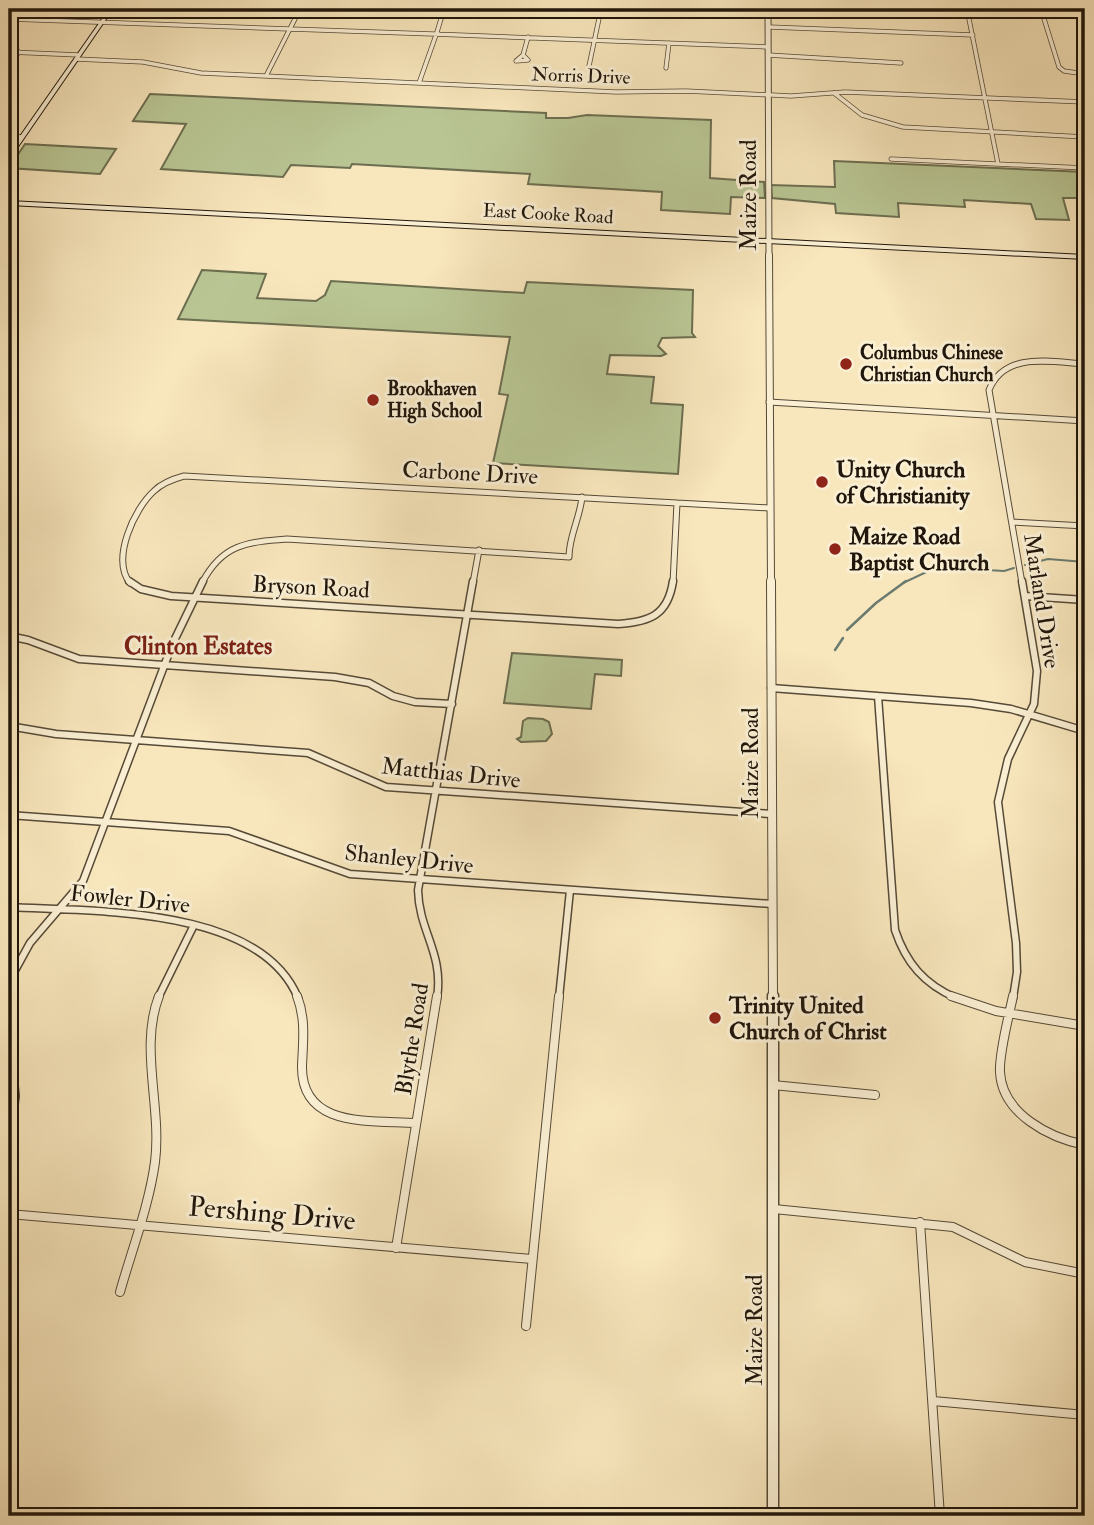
<svg xmlns="http://www.w3.org/2000/svg" width="1094" height="1525" font-family="'IM FELL Double Pica',serif">
  <style>
    .green { fill: #b9c694; stroke: #6c6e50; stroke-width: 2 }
    .lines { fill: none; stroke-linecap: round; stroke-linejoin: round }
    .stream-far1 { stroke: #6b7b6f; stroke-width: 2 }
    .stream { stroke: #6b7b6f; stroke-width: 2.5 }
    .minor-far3-casing { stroke: #564a37; stroke-width: 5 }
    .minor-far2-casing { stroke: #564a37; stroke-width: 7 }
    .minor-far1-casing { stroke: #564a37; stroke-width: 9 }
    .minor-casing { stroke: #564a37; stroke-width: 10 }
    .tertiary-far3-casing { stroke: #564a37; stroke-width: 7 }
    .tertiary-far2-casing { stroke: #564a37; stroke-width: 8 }
    .tertiary-far1-casing { stroke: #564a37; stroke-width: 10 }
    .tertiary-casing { stroke: #564a37; stroke-width: 13 }
    .secondary-casing { stroke: #20160b; stroke-width: 2 }
    .minor-far3 { stroke: #faefd3; stroke-width: 3.5 }
    .minor-far2 { stroke: #faefd3; stroke-width: 5 }
    .minor-far1 { stroke: #faefd3; stroke-width: 6 }
    .minor { stroke: #faefd3; stroke-width: 8 }
    .tertiary-far3 { stroke: #faefd3; stroke-width: 5 }
    .tertiary-far2 { stroke: #faefd3; stroke-width: 6 }
    .tertiary-far1 { stroke: #faefd3; stroke-width: 8 }
    .tertiary { stroke: #faefd3; stroke-width: 10 }
    .secondary { fill: #faefd3; fill-rule: evenodd }
    .poi-dot { fill: #8f2418; stroke: #faefd3; stroke-width: 2.5 }
    .labels { text-anchor: middle; dominant-baseline: central; stroke-width: 6; stroke-linejoin: round; paint-order: stroke }
    .far-street-label { font-size: 19px; fill: #20160b; stroke: #faefd3 }
    .far-poi-label { font-size: 19px; font-weight: bold; fill: #20160b; stroke: #faefd3; text-anchor: start }
    .street-label { font-size: 23px; fill: #20160b; stroke: #faefd3 }
    .poi-label { font-size: 23px; font-weight: bold; fill: #20160b; stroke: #faefd3; text-anchor: start }
    .neighbourhood-label { font-size: 24px; font-weight: bold; fill: #7a1f14; stroke: #faefd3 }
    .near-street-label { font-size: 28px; fill: #20160b; stroke: #faefd3 }
  </style>
  <rect width="100%" height="100%" fill="#f8e6bc"/>
  <filter id="stains"><feTurbulence type="fractalNoise" baseFrequency=".00286" numOctaves="4"/><feColorMatrix values="0 0 0 0 .2 0 0 0 0 .09 0 0 0 0 .02 0 0 0 .5 -.17"/></filter>
  <radialGradient id="worn" r=".72"><stop offset=".6" stop-color="#630" stop-opacity="0"/><stop offset="1" stop-color="#630" stop-opacity=".3"/></radialGradient>
  <path class="green" d="M150,94l396,19v5h22l19,-3 124,5 -1,58 54,4 1,16 -34,-1 -1,17 -69,-4 1,-18 -134,-8 2,-10 -178,-10 -2,4 -59,-3 -8,12 -122,-8 25,-45 -53,-3z
    M25,144l91,5 -16,25 -91,-6z
    M834,161l251,11v26h-22l6,22 -33,-1 -5,-15 -67,-4 1,7 -67,-4 1,14 -63,-4 -1,-9 -63,-6 -1,-13 64,2z
    M202,270l64,4 -9,24 59,3 9,-6 6,-14 193,12 3,-11 166,8 -1,43 3,4 -33,1 -4,8 8,8 -5,2 -51,-1 -3,19 47,3 -3,26 32,2 -5,69 -185,-11 15,-68 -9,-1 11,-57 -332,-18z
    M512,653l110,7 -1,16 -26,-2 -4,35 -87,-6z
    M528,718l15,1 6,3 3,12 -6,7 -25,1 -4,-3 4,-2 2,-16z"/>
  <g class="lines">
    <path class="stream-far1" d="M1025,565l23,-6 37,3
      M903,583l34,-16 67,4 10,-3"/>
    <path class="stream" d="M847,630l29,-27 30,-22
      M835,650l8,-12"/>
    <defs>
      <path id="minor-far3" d="M967,9l31,155
        M1041,9l18,58 5,4 21,3
        M9,19l424,15
        M769,27l204,8
        M437,32l7,-23
        M439,34h-6l335,13
        M9,52l70,3
        M523,55l5,5 -12,1z
        M523,55l5,-18
        M768,55l133,8
        M76,59l67,3 58,11 415,19 70,-1 105,5 54,-4 240,10
        M9,65l10,-13
        M589,66l12,-57
        M666,68l3,-25
        M266,76l34,-67
        M419,83l17,-48
        M834,93l28,22 41,12 182,10
        M9,136l13,1
        M891,159l194,9"/>
      <path id="minor-far2" d="M769,402l316,19
        M677,503l92,5
        M1012,522l73,4
        M130,583c-19,-24 4,-74 24,-92 8,-8 19,-12 30,-15l493,27
        M202,583c20,-39 45,-41 85,-44l282,18c0,-21 11,-39 13,-60
        M473,583l6,-33
        M673,583l4,-80
        M1022,583l-33,-193c16,-39 62,-28 96,-26"/>
      <path id="minor-far1" d="M129,581l12,8 30,7 447,28c32,-2 50,-9 55,-43
        M1025,596l60,4
        M9,636l19,4 51,19 256,18 34,6 24,13 22,6 37,2
        M771,688l200,15 40,6 74,22
        M878,696l17,234c11,33 29,54 61,68
        M9,726l47,8 252,19 78,34 385,27
        M9,815l220,16 121,43 422,30
        M9,907c83,5 251,-2 289,91
        M9,991l4,-17 17,-31 53,-62 89,-236 31,-64
        M158,998l36,-73
        M437,998c7,-45 -18,-66 -19,-108l55,-309
        M559,998l11,-108
        M1013,998l4,-26 -1,-29 -18,-141 10,-43 26,-55 3,-33 -15,-90"/>
      <path id="minor" d="M297,996c9,23 6,45 5,70 -1,63 69,54 114,57
        M951,996l45,15 89,15
        M1013,996c-4,20 -14,56 -13,76 2,42 50,66 85,73
        M9,1036l6,60 -6,46
        M773,1085l102,10
        M774,1209l179,18 72,35 60,12
        M9,1214l523,45
        M920,1222l20,294
        M396,1248l41,-252
        M120,1292c12,-43 29,-86 35,-130 7,-55 -16,-115 4,-166
        M526,1326l33,-330
        M933,1401l152,14"/>
      <path id="tertiary-far3" d="M768,9l1,248"/>
      <path id="tertiary-far2" d="M769,255l2,328"/>
      <path id="tertiary-far1" d="M771,581l2,417"/>
      <path id="tertiary" d="M773,1516v-520"/>
      <path id="secondary" d="M109,9h4l-102,148 -2,1v-6z
        M9,201l1076,54v4l-1076,-54z"/>
    </defs>
    <use href="#minor-far3" class="minor-far3-casing"/>
    <use href="#minor-far2" class="minor-far2-casing"/>
    <use href="#minor-far1" class="minor-far1-casing"/>
    <use href="#minor" class="minor-casing"/>
    <use href="#tertiary-far3" class="tertiary-far3-casing"/>
    <use href="#tertiary-far2" class="tertiary-far2-casing"/>
    <use href="#tertiary-far1" class="tertiary-far1-casing"/>
    <use href="#tertiary" class="tertiary-casing"/>
    <use href="#secondary" class="secondary-casing"/>
    <use href="#minor-far3" class="minor-far3"/>
    <use href="#minor-far2" class="minor-far2"/>
    <use href="#minor-far1" class="minor-far1"/>
    <use href="#minor" class="minor"/>
    <use href="#tertiary-far3" class="tertiary-far3"/>
    <use href="#tertiary-far2" class="tertiary-far2"/>
    <use href="#tertiary-far1" class="tertiary-far1"/>
    <use href="#tertiary" class="tertiary"/>
    <use href="#secondary" class="secondary"/>
  </g>
  <g class="poi-dot">
    <circle cx="846" cy="364" r="7"/>
    <circle cx="373" cy="400" r="7"/>
    <circle cx="822" cy="482" r="7"/>
    <circle cx="835" cy="549" r="7"/>
    <circle cx="715" cy="1018" r="7"/>
  </g>
  <g class="labels">
    <g class="far-street-label">
      <text transform="translate(581 76) rotate(2)">Norris Drive</text>
      <text transform="translate(548 214) rotate(3)">East Cooke Road</text>
    </g>
    <g class="far-poi-label">
      <text x="860" y="353">Columbus Chinese<tspan x="860" dy="22">Christian Church</tspan></text>
      <text x="387" y="389">Brookhaven<tspan x="387" dy="22">High School</tspan></text>
    </g>
    <g class="street-label">
      <text transform="translate(748 195) rotate(-90)">Maize Road</text>
      <text transform="translate(470 473) rotate(3)">Carbone Drive</text>
      <text transform="translate(311 587) rotate(3)">Bryson Road</text>
      <text transform="translate(1042 601) rotate(81)">Marland Drive</text>
      <text transform="translate(750 763) rotate(-90)">Maize Road</text>
      <text transform="translate(451 773) rotate(6)">Matthias Drive</text>
      <text transform="translate(409 859) rotate(6)">Shanley Drive</text>
      <text transform="translate(130 899) rotate(6)">Fowler Drive</text>
      <text transform="translate(412 1039) rotate(-81)">Blythe Road</text>
      <text transform="translate(754 1330) rotate(-90)">Maize Road</text>
    </g>
    <g class="poi-label">
      <text x="836" y="469">Unity Church<tspan x="836" dy="26">of Christianity</tspan></text>
      <text x="849" y="536">Maize Road<tspan x="849" dy="26">Baptist Church</tspan></text>
      <text x="729" y="1005">Trinity United<tspan x="729" dy="26">Church of Christ</tspan></text>
    </g>
    <g class="neighbourhood-label">
      <text x="198" y="646">Clinton Estates</text>
    </g>
    <g class="near-street-label">
      <text transform="translate(272 1214) rotate(5)">Pershing Drive</text>
    </g>
  </g>
  <rect width="1094" height="1525" fill="none" stroke="#f8e6bc" stroke-width="35"/>
  <rect x="10" y="10" width="1073" height="1504" fill="none" stroke="#20160b" stroke-width="3.5"/>
  <rect x="18" y="18" width="1059" height="1490" fill="none" stroke="#20160b" stroke-width="2"/>
  <rect width="100%" height="100%" filter="url(#stains)"/>
  <rect width="100%" height="100%" fill="url(#worn)"/>
</svg>
